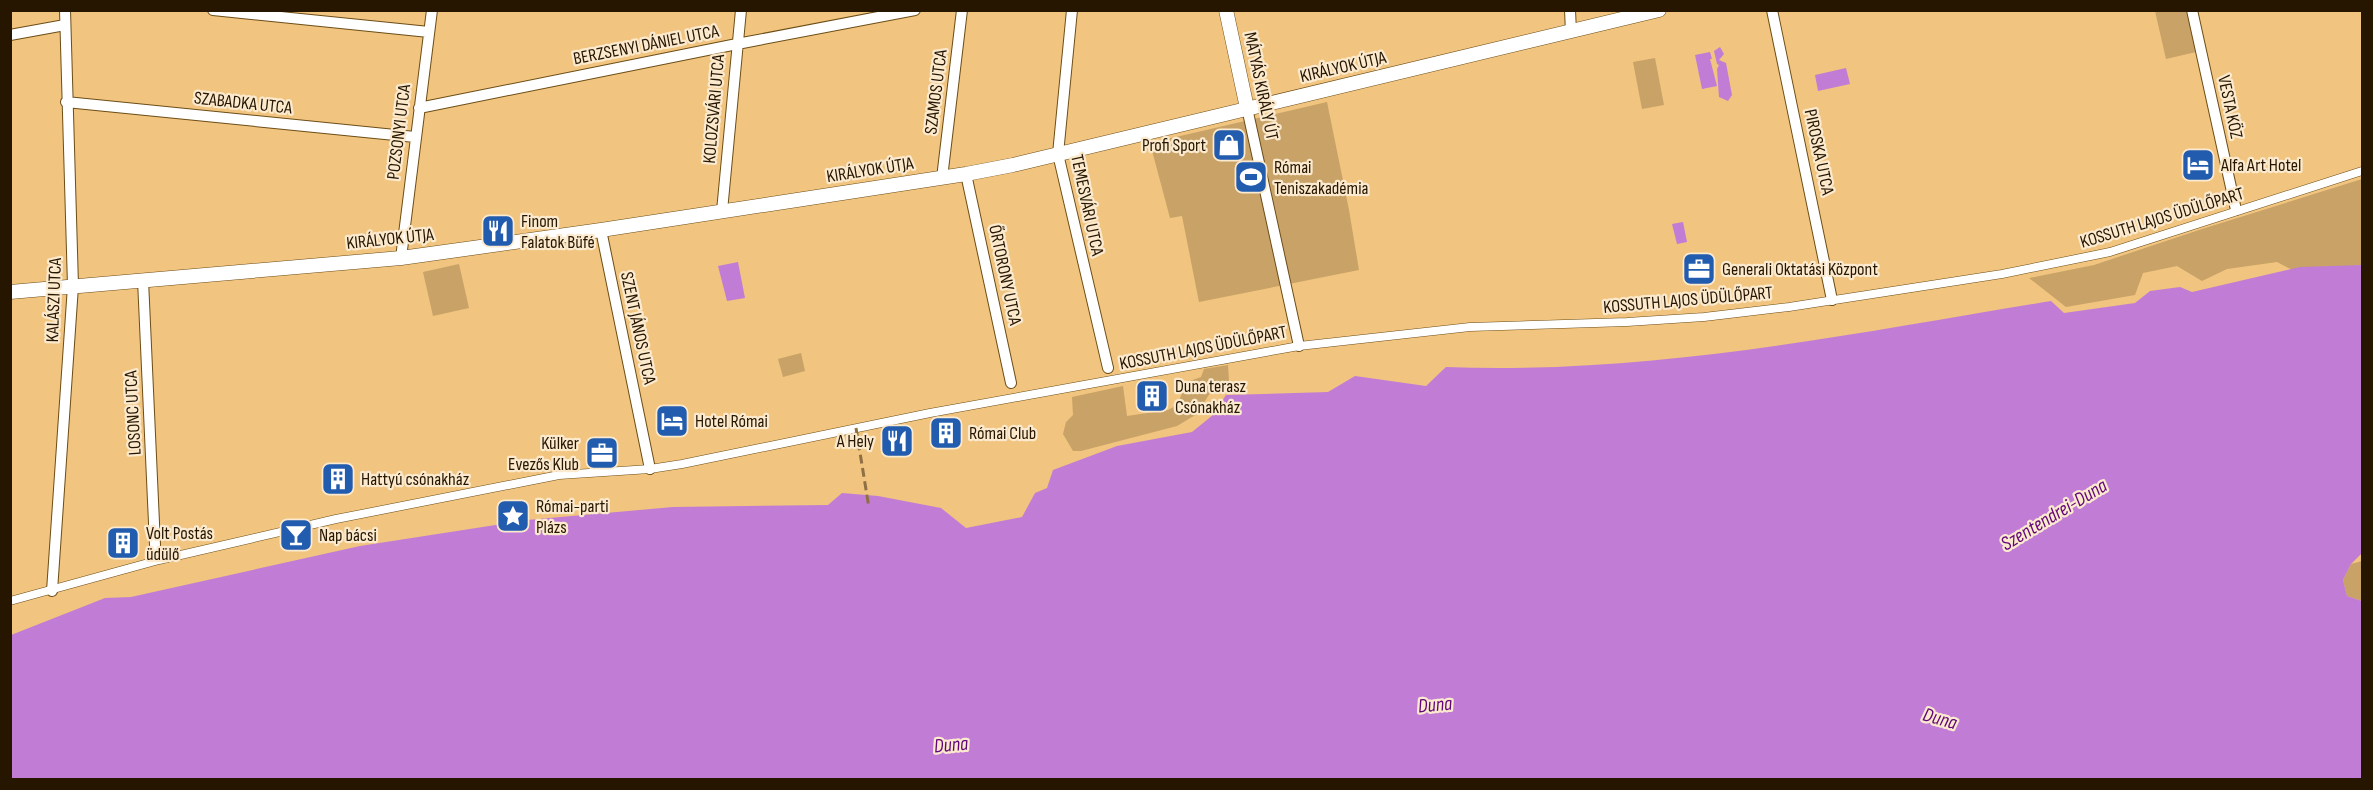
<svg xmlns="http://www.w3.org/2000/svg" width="2373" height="790" font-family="'Sofia Sans Condensed',sans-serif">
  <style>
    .green { fill: #c8a267 }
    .water { fill: #c17dd6 }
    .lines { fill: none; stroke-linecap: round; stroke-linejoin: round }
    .pedestrian-casing { stroke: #6c4d16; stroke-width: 9 }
    .minor-casing { stroke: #6c4d16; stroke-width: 12 }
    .tertiary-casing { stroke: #6c4d16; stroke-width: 15 }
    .pedestrian { stroke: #fff; stroke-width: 8 }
    .minor { stroke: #fff; stroke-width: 10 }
    .tertiary { stroke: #fff; stroke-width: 14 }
    .rail { stroke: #8f7042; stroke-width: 3; stroke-dasharray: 9 4.5; stroke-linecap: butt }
    .labels { text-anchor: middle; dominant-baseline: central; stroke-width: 4.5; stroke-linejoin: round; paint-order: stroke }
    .street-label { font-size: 18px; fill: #261600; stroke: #fceacf }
    .poi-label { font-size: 18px; fill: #261600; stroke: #fceacf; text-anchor: start }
    .water-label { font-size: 20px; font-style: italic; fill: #63057a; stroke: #fceacf }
  </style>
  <rect width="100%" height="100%" fill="#f1c47f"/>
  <path class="green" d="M2155,11h32l9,41 -30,7z
    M1655,58l9,47 -22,4 -9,-47z
    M1327,102l22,108 10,60 -160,32 -17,-86 -12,2 -20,-75z
    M2362,179v88l-54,11 -31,-16 -50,7 -25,12 -25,-15 -34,7 -8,22 -69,12 -37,-29 65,-13 108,-36z
    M459,264l10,44 -36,8 -10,-44z
    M801,353l4,18 -22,6 -5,-18z
    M1228,365l1,16 -19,12 -13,21 -20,12 -96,25h-8l-10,-17 3,-12 7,-7 -1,-18 51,-11 4,30 41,-6 9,-5 10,-23 14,-5 3,-8z
    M2362,561v40l-15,-5 -4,-16 8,-16z"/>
  <path class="water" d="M1720,47l4,7 -5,6 7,3 6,32 -4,6 -9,-4 -2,-28 2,-4 -2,-1 -3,-13z
    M1710,52l2,7h-2l7,27 -15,3 -7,-34z
    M1846,68l4,16 -32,7 -3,-16z
    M1683,222l4,20 -10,2 -5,-20z
    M738,262l7,36 -18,3 -9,-35z
    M2362,265v288l-11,11 -8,16 4,16 15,5v178h-2351v-144l94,-37 26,-1 229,-51 167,-26 146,-13 155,-2 14,-12 36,3 63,12 25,20 56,-11 13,-24 12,-5 6,-18 64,-24 75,-14 21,-17 13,-20 102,-3 27,-16 71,10 20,-19c203,8 405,-33 605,-66l13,12 71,-10 15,-12 30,-4 12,5 108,-25z"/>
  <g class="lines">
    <defs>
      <path id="pedestrian" d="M10,601l149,-41 177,-41 223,-44 91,-6 32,-5 248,-51 369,-67 171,-19 157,-5 77,-5 85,-10 213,-33 108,-22 252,-81"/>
      <path id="minor" d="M213,10l216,22
        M1072,10l-14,144 50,214
        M1570,10l1,22
        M1772,10l60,290
        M2192,10l44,200
        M10,35l55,-10
        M66,102l349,35
        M419,108l318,-64 178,-34
        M1247,108l52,238
        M966,174l45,209
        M942,178l20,-168
        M722,211l19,-201
        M601,230l49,239
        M401,258l31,-248
        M143,280l12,265
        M52,591l21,-305 -8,-276"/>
      <path id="tertiary" d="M1226,10l21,98
        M10,292l391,-34 200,-28 365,-56 47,-9 646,-155"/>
    </defs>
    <use href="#pedestrian" class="pedestrian-casing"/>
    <use href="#minor" class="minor-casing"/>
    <use href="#tertiary" class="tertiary-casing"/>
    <use href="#pedestrian" class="pedestrian"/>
    <use href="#minor" class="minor"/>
    <use href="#tertiary" class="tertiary"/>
    <path class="rail" d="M856,428l13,80"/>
  </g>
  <defs>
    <symbol id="shop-square" viewBox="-11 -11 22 22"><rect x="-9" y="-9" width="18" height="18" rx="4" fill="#225cae" stroke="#fceacf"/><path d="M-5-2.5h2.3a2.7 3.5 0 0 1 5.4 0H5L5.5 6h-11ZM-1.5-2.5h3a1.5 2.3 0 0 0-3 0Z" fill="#fff"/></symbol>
    <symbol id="hotel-square" viewBox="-11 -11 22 22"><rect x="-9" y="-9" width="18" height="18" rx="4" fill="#225cae" stroke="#fceacf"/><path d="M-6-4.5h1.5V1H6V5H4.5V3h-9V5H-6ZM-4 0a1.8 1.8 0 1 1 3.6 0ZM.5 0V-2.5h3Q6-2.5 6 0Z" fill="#fff"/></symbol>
    <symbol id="stadium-square" viewBox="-11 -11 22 22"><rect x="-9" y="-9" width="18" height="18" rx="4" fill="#225cae" stroke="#fceacf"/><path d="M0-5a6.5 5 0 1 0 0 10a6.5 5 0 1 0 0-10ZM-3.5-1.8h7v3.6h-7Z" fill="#fff"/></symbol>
    <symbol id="restaurant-square" viewBox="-11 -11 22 22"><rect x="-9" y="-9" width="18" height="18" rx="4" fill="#225cae" stroke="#fceacf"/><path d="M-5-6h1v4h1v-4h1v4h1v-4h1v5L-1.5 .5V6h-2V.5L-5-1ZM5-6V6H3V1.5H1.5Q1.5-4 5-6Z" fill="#fff"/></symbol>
    <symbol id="office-square" viewBox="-11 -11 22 22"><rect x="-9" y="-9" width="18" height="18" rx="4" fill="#225cae" stroke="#fceacf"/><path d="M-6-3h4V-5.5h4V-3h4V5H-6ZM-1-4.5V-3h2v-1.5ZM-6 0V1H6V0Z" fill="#fff"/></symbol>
    <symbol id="building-square" viewBox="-11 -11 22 22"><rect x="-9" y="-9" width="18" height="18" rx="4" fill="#225cae" stroke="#fceacf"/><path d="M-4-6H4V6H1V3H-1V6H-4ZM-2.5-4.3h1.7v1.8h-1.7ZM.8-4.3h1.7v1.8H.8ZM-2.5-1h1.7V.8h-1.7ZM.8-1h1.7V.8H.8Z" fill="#fff"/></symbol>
    <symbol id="sight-square" viewBox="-11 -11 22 22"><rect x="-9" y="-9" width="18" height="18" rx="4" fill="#225cae" stroke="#fceacf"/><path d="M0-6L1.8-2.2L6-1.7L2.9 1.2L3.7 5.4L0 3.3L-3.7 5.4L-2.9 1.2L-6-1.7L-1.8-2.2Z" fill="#fff"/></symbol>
    <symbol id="bar-square" viewBox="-11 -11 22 22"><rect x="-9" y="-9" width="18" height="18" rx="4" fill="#225cae" stroke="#fceacf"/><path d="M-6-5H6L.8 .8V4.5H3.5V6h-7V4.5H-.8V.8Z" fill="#fff"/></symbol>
  </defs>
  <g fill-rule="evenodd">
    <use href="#shop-square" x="1210" y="126" width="38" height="38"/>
    <use href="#hotel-square" x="2179" y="146" width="38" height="38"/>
    <use href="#stadium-square" x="1232" y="158" width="38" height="38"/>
    <use href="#restaurant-square" x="479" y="212" width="38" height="38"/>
    <use href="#office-square" x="1680" y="250" width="38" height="38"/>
    <use href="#building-square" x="1133" y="377" width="38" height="38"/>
    <use href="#hotel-square" x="653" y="402" width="38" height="38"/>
    <use href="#building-square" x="927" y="414" width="38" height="38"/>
    <use href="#restaurant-square" x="878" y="422" width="38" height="38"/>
    <use href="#office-square" x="583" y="434" width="38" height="38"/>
    <use href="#building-square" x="319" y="460" width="38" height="38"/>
    <use href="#sight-square" x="494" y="497" width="38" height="38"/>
    <use href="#bar-square" x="277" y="516" width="38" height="38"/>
    <use href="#building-square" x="104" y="524" width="38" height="38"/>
  </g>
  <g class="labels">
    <g class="street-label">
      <text transform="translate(646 45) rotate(-11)">BERZSENYI DÁNIEL UTCA</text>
      <text transform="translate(1343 67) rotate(-13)">KIRÁLYOK ÚTJA</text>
      <text transform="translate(1261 86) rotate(78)">MÁTYÁS KIRÁLY ÚT</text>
      <text transform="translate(936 92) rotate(-83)">SZAMOS UTCA</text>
      <text transform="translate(243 103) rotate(6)">SZABADKA UTCA</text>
      <text transform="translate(2230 107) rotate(78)">VESTA KÖZ</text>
      <text transform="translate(714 109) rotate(-85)">KOLOZSVÁRI UTCA</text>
      <text transform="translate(399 132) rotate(-83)">POZSONYI UTCA</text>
      <text transform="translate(1819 152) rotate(78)">PIROSKA UTCA</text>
      <text transform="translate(870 170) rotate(-9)">KIRÁLYOK ÚTJA</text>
      <text transform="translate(1087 205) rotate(78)">TEMESVÁRI UTCA</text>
      <text transform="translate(2162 218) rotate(-17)">KOSSUTH LAJOS ÜDÜLŐPART</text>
      <text transform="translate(390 239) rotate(-6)">KIRÁLYOK ÚTJA</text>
      <text transform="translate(1005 275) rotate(78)">ŐRTORONY UTCA</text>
      <text transform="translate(54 300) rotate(-88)">KALÁSZI UTCA</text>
      <text transform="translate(1688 300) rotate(-5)">KOSSUTH LAJOS ÜDÜLŐPART</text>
      <text transform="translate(638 328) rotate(78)">SZENT JÁNOS UTCA</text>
      <text transform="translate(1203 348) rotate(-11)">KOSSUTH LAJOS ÜDÜLŐPART</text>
      <text transform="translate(133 413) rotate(-93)">LOSONC UTCA</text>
    </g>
    <g class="poi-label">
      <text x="1206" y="145" text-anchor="end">Profi Sport</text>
      <text x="2221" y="165">Alfa Art Hotel</text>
      <text x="1274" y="167">Római<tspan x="1274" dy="21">Teniszakadémia</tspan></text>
      <text x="521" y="221">Finom<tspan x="521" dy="21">Falatok Büfé</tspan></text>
      <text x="1722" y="269">Generali Oktatási Központ</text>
      <text x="1175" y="386">Duna terasz<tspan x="1175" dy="21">Csónakház</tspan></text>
      <text x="695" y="421">Hotel Római</text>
      <text x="969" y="433">Római Club</text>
      <text x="874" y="441" text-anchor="end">A Hely</text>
      <text x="579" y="443" text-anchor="end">Külker<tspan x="579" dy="21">Evezős Klub</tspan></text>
      <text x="361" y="479">Hattyú csónakház</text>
      <text x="536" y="506">Római-parti<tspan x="536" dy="21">Plázs</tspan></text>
      <text x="146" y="533">Volt Postás<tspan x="146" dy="21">üdülő</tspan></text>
      <text x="319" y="535">Nap bácsi</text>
    </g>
    <g class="water-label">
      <text transform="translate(2054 515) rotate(-31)">Szentendrei-Duna</text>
      <text transform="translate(1435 705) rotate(-5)">Duna</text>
      <text transform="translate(1940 719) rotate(16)">Duna</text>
      <text transform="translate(951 745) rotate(-5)">Duna</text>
    </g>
  </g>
  <rect width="2373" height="790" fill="none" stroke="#261600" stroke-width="24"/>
</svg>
